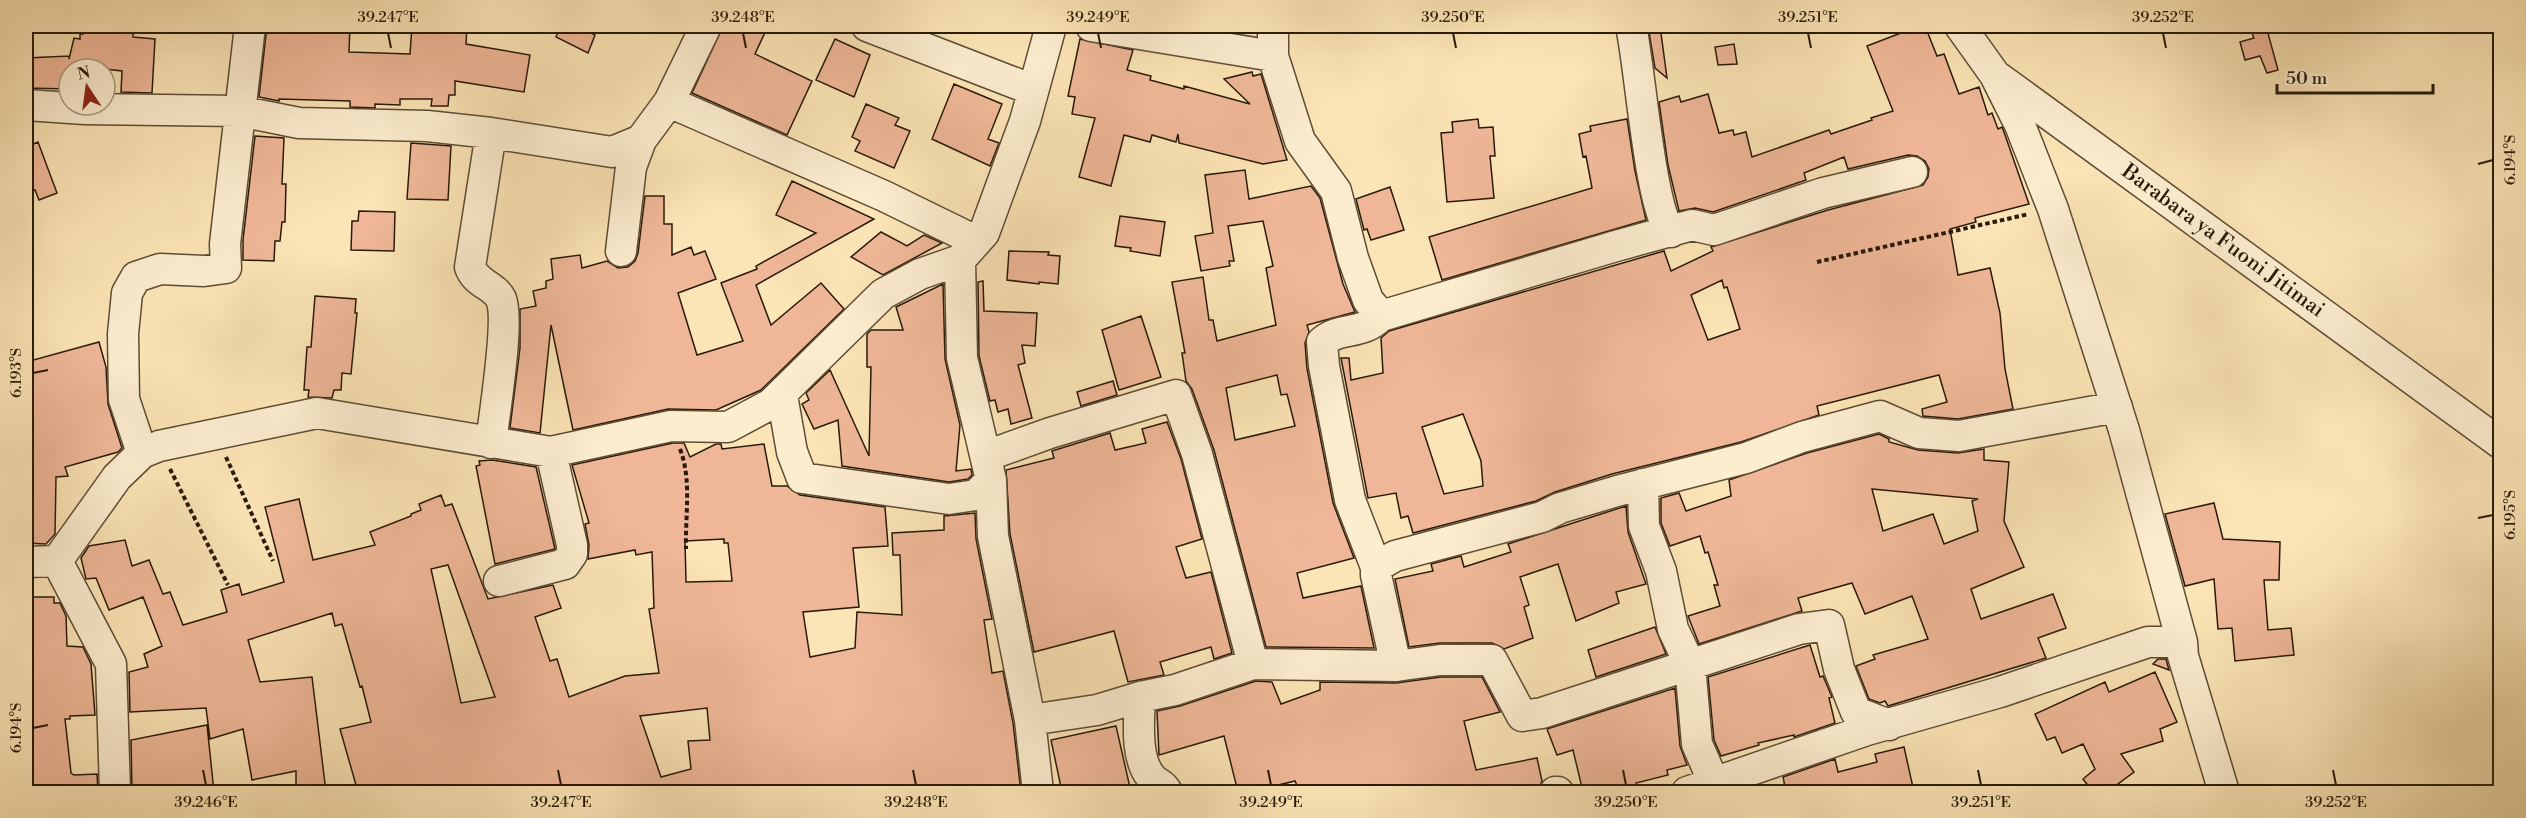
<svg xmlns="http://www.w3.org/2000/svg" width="2526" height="818" font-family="'Libre Bodoni',serif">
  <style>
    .building { fill: #efb797; stroke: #291a0a; stroke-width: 1.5; fill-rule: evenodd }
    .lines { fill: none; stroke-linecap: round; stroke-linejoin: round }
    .minor-casing { stroke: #5e4c35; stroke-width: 33 }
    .path { stroke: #291a0a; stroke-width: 4; stroke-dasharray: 4.5 3; stroke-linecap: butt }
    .minor { stroke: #fcedcf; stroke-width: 30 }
    .ticks { fill: none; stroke: #291a0a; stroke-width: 2 }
    .labels { text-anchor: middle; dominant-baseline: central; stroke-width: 5; stroke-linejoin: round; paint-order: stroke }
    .street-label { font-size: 21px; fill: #291a0a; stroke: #fcedcf }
    .neatline { fill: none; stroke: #291a0a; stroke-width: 2 }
    .ticks-label { font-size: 15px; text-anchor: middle; fill: #291a0a }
  </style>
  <rect width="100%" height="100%" fill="#fbe4b5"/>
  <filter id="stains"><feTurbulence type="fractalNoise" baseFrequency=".00333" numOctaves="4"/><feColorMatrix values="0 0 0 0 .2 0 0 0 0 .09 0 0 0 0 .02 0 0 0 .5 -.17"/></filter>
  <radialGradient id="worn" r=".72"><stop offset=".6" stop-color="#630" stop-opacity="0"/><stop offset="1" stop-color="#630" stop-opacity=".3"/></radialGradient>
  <path class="building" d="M84,26h49v11l22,2 -3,54 -31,-1 1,-21 -17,-2h-36v20l-43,-1v-30l43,-2v3l5,-21 6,1v-5h3z
    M267,26h83l-1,26 61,2 2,-28h55l-1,18 64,11 -6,37 -69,-11v14h-6l-1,11h-17l1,-7h-32v6l-25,-1v4l-25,-1v-6l-71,-2v2l-20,-4z
    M561,26h28l-2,5 8,4 -7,18 -32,-16z
    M723,26h45l-13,28 57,27 -25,54 -95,-42z
    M1648,26h12l7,52 -12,-10z
    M1919,26h6l12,30 7,-2 15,40 20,-7 9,28 4,-2 6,16 4,-2 2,5 25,72 -54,14 1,4 -26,7 8,46 32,-7 10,45 5,56 8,40 -55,10 -35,-3 -1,-7 25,-7 -8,-27 -122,31 2,9 -78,27 -129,32 -57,18 -19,9 -123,32 -5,-17 -7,2 -5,-25 -28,5 -27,-140h8l2,22 32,-7 -2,-35 8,-7 275,-80 7,20 42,-20 -2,-4 117,-37 95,-25 5,-8 1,-8 -4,-8 -8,-5 -9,-1 -60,14 -4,-12 -40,16 2,7 -93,32 -18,-4 -16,3 -11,-46 -9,-63 20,-6 2,6 27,-8 11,39 14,-3 1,5 12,-3 6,25 77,-27 2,4 41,-14 -1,-2 22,-7 -26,-65zM1722,280l2,8 3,-1 13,42 -32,11 -17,-45zM1463,414l18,47 2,25 -39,8 -22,-67z
    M2249,26h17l12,44 -11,3 -7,-17 -15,4 -5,-18 14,-4z
    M835,39l35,16 -16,42 -38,-17z
    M1080,39l53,11 -6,20 24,6 -1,4 34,9v-3l66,18 -26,-25 28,-7 1,4 8,-2 26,86 -24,4 -84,-21 -1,-9 -2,8 -24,-7 -2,7 -26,-7 -13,51 -32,-9 16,-59 -23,-4 3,-17 -7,-1z
    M1734,44l3,20 -19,1 -3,-18z
    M954,84l48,20 -14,35 11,4 -9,23 -58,-27z
    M866,104l33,14 -4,7 15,6 -16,37 -39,-17 5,-10 -8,-4z
    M1478,119l1,9 14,-1 2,29h-5l4,42 -47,4 -6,-69 12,-1 -1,-10z
    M1627,119l8,52 11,49 -204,60 -13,-43 163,-49 -6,-32 -3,1 -4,-23 12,-3 -1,-5z
    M255,136l29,2 -2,46h4l-1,38h-3l-2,19h-5l-1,20 -31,-1v-20z
    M38,142l19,51 -18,7 -4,-10 -9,3v-46z
    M411,143l40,3 -3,54 -41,-1z
    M1245,170l4,29 62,-13 9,12 23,86 12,28 -48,13 2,7 -4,11 2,26 26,134 21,55 -57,15 6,25 58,-12 13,62 -108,-1 -52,-197 -22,-61 -6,-8 -4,-28h3l-13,-71 31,-5 6,43h4l4,21 59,-16 -10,-57 7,-2 -10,-45 -35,5 6,35h-5l1,5 -29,5 -6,-35 18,-3 -8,-58zM1277,375l4,20 6,-1 8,32 -60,14 -9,-52z
    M792,181l82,38 -118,66 15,40 50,-42 23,26 -83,81 -45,20 -48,-1 -95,21 -22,-105 -11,108 -30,-5 10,-80v-39l16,-3 -3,-15 13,-3v-7l7,-2 -2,-20 29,-4 2,13 25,-7 11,7 10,-1 7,-6 3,-8 7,-57h19v28h8v31l19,-8 3,8 11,-4 11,28 -38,14 19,62 46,-14 -22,-58 36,-14 -1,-3 60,-33 -40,-18z
    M1390,187l14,43 -33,10 -4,-11 -3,1 -8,-31z
    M359,211l36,1 -1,39 -43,-1 1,-29h6z
    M1120,216l45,6 -5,34 -30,-5 1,-3 -16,-2z
    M881,232l26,14 17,-11 18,8 -59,32 -32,-18z
    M1009,251l40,1 -1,3 12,1 -2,28 -19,-2v2l-32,-4z
    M983,281l1,30 53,2 -2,33 -13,-1 3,18 -7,2 14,53 -21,6 -3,-15 -10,3 -3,-12 -5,1 -11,-45 -1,-74z
    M943,284l2,75 15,66 -4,46 15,-2 1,6 -4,4 -19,3 -107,-16 -4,-46 -24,9 -12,-25 7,-4 -3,-7 24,-23 39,86 2,-89h-4v-33l4,-4h32l-7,-23z
    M315,296l41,3 -1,14h2l-6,61 -9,-1 -1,17h-7l-2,8 -24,-1 1,-7h-5l3,-43h4z
    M1141,316l20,61 -42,13 -17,-60z
    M99,342l7,25 2,37 14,44 -4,4 -53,15 3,9 -12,1 -1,57 -9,10 -20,-1v-181z
    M1113,381l4,14 -36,11 -4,-14z
    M1167,422l14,37 21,80 -26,8 10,31 25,-6 21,81 -18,6 -3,-12 -51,15 4,13 -36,7 -14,-51 -80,21 -24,-118 -4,-64 48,-12 -2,-7 58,-18 5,17 31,-7 -4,-14z
    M1879,434l10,5v3l29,8 40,3 26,-4v11l25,2 -5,59 20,46 -53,22 10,30 72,-25 13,34 -28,10 8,20 -158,48 -3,-5 -5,2 -11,-4 -13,-33 19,-7 -2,-4 55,-16 -16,-43 -47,18 -13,-31 -54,15 4,13 -103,33 -11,-28 32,-10 -6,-21h4l-10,-33 -3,1 -5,-17 -30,10 -9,-23v-25l18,-5 7,18 45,-15 -2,-16 78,-27zM1872,489l106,10 -6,2 6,30 -34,13 -11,-30 -50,17z
    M673,443h11l6,14 26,-13h5l1,5 42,-5 8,42h15l13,9 85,12 3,39 -35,2 6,59 -56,5 7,45 45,-9 2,-36 45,3 -2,-60h-7l-1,-22 52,-3v-14l31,-3 1,26 16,80 -8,1 8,53 11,-2 10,52 8,69h-663l-18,-63 31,-7 -9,-36 -2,1 -18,-63 -7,2 -3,-13 -84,27 12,42 52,-5 14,115h-30v-21l-44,9 -9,-51 -33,10 -4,-31 -76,4 -1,-40 19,-5 -4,-13 18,-8 -19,-49 -34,13 -13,-32 -10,1 -5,-21 8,-12 36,-6 7,26 17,-6 14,34 7,-2 13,33 44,-13 -6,-22 18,-6 3,11 42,-13 -19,-75 34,-8 14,61 62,-15 -5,-13 41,-16v-2l10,-4 -2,-6 22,-9 4,11 7,-2 36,95 65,-14 8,23 -26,9 15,44 7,-2 12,38 56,-21 34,-3 -10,-64 5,-1 -2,-56 -16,3 -1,-5 -47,9 1,-14 -4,-21 4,-1 -17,-58zM724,539v4h4l4,38 -46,1 -1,-41zM448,565l47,132 -34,6 -30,-134zM707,708l3,32 -22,1 3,28 -30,8 -21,-61z
    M492,460l44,7 19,82 -60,15 -19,-98 4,-1 -1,-4z
    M2214,503l9,36 57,3 -1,38h-15l4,50 23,-2 3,27 -59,6 -3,-33 -14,1 -4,-50 -29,7 -20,-72z
    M1626,506l2,26 18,52 -30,8 3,11 -43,18 -18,-57 -38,13 9,28 -5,2 9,31 -29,11 -12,-6h-52l-31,4 -14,-68 38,-8 -2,-7 30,-8 3,11 47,-15 -3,-8z
    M26,597h28v6h6l6,13 1,30 16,1 8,17 4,51 -25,1v3h-5l6,54 3,2 23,-1 1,18h-72z
    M1655,627l11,27 -70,23 -8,-27z
    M1810,645l10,32 3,-1 9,21 -3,1 6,25 -41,14v-2l-36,8 1,2 -38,11 -7,-16 -6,-63z
    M2158,659h8l3,11 -16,-6z
    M2155,672l22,50 -17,7 3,12 -42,13 13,18 -27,20h-14l-10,-13 12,-10 -12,-25 -21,9 -7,-16 -8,3 -12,-26 70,-32 4,10z
    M1441,677h41l18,35 -36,9 12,49 61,-12 5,23 -3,7 -7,1v3h-232l-5,-11 -45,11h-12l-14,-56 -65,19 -2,-44 23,-5 76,-25 16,1 9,22 39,-14v-8l76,1z
    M1675,688l5,58 7,19 -20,5 1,5 -32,8 2,9h-55l-10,-42 -16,5 -10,-26z
    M207,725l7,67h-82l-1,-52z
    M1116,726l15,66h-69l-11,-52z
    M1904,747l10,45h-128l-3,-15 52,-18 3,13 39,-10 -2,-8z"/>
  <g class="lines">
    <defs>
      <path id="minor" d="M867,26l166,64
        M1091,26l182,30
        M1273,26v30l27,85 36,50 17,67 15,42 13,16
        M1631,26c9,40 19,184 40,206
        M1960,26l35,49 505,368
        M1995,75l25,50 33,84 71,221 58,212 1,14 41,136
        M669,102l215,94 92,45
        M26,105l59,4 154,2 60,12 128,3 64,7 121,19 29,-12 28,-38 37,-76
        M491,133l-21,134c6,17 24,18 31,32 9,21 -7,117 -10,144
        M621,251l10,-84 10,-27
        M960,260l2,98 29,122 2,56 37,184 8,72
        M782,395l10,57 10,26 147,21 27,-4 15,-15
        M142,453l-18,-54 -1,-65 4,-41 9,-16 24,-8 44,2 22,-3 -1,-24 25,-218
        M986,456l64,-23 126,-38 21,59 56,210
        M1643,484l1,42 17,45 12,58 17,36 7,79 17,39 9,9
        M57,561l60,-84 25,-24 17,-7 158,-33 234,39 120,-26 57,1 43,-23 112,-110 37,-20 40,-14 24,-27 41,-112 26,-95
        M57,561l54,103 4,128
        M26,562l31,-1
        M1376,567l-26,-67 -26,-134 -2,-24c18,-16 40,-6 59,-26l235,-70 76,-21 22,5 109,-37 89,-21
        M499,581l66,-17 7,-10v-9l-21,-93
        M1396,666l-20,-91v-8l19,-11 147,-39 18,-9 57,-17 129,-33 56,-21 78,-21 39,17 40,3 158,-29
        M1140,697c-1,23 -5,61 11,80 5,7 12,6 16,15
        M1030,720l67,-10 43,-13 35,-7 78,-26 143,2 44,-6h52l30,56 20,-3 257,-84 30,-4 10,44 17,43 33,13
        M1555,792h3
        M1687,792l180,-62 133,-38 148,-50h34"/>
    </defs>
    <use href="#minor" class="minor-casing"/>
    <path class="path" d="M1817,262l212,-48
      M680,449c12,31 5,66 6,100
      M226,457l47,104
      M170,469l58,116"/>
    <use href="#minor" class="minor"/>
  </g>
  <path class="ticks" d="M388,33l3,15M743,33l3,15M1098,33l3,15M1453,33l3,15M1808,33l3,15M2163,33l3,15M2478,164l15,-4M33,373l15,-3M2478,518l15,-3M33,728l15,-3M203,770l3,15M558,770l3,15M913,770l3,15M1268,770l3,15M1623,770l3,15M1978,770l3,15M2333,770l3,15"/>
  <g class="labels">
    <g class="street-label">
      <text transform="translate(2223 241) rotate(36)">Barabara ya Fuoni Jitimai</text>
    </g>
  </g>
  <rect width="2526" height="818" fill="none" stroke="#fbe4b5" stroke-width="66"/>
  <g transform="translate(87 87) rotate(347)"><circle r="28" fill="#fcedcf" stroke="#a89980" stroke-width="1.5"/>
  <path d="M0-4.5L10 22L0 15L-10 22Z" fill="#8f2418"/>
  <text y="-9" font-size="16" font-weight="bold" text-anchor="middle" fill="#291a0a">N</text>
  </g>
  <path d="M2277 84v9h156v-9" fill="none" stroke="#291a0a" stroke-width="3"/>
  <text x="2286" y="84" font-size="18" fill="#291a0a" stroke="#fcedcf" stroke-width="4.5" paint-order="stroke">50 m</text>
  <rect x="33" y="33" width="2460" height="752" class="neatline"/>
  <g class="ticks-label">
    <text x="388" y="22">39.247°E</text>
    <text x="743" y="22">39.248°E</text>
    <text x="1098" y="22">39.249°E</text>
    <text x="1453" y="22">39.250°E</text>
    <text x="1808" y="22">39.251°E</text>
    <text x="2163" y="22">39.252°E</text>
    <text transform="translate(2510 160) rotate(-90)" y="5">6.194°S</text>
    <text transform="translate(16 373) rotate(-90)" y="5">6.193°S</text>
    <text transform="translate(2510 515) rotate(-90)" y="5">6.195°S</text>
    <text transform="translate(16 728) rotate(-90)" y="5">6.194°S</text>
    <text x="206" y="807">39.246°E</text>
    <text x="561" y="807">39.247°E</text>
    <text x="916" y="807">39.248°E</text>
    <text x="1271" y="807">39.249°E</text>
    <text x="1626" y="807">39.250°E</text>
    <text x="1981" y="807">39.251°E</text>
    <text x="2336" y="807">39.252°E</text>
  </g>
  <rect width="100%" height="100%" filter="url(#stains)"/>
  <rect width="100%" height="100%" fill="url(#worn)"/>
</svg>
